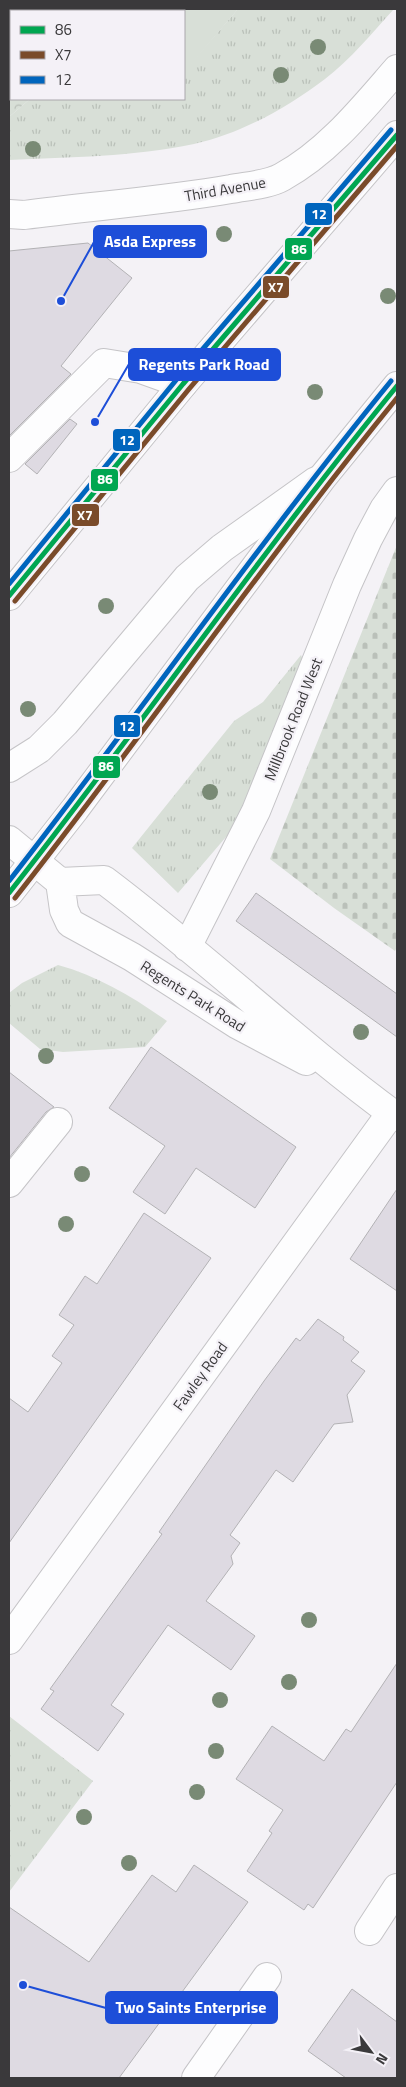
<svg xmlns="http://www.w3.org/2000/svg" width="406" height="2087" font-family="'Titillium Web',sans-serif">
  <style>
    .grass { fill: url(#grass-tufts) }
    .cemetery { fill: url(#cemetery-stones) }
    .park { fill: url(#park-crowns) }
    .garden { fill: #d8dfd7 }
    .building { fill: #dedae2; stroke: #b3b2b5 }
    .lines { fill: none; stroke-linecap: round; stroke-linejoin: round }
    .minor-casing { stroke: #c5c4c7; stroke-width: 30 }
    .highway-casing { stroke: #c5c4c7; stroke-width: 30 }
    .minor { stroke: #fdfdfe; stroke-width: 28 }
    .highway { stroke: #fdfdfe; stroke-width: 28 }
    .bus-1-casing { stroke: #f4f1f7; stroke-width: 9 }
    .bus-2-casing { stroke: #f4f1f7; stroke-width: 9 }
    .bus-3-casing { stroke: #f4f1f7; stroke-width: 9 }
    .bus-1 { stroke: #00a651; stroke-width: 5 }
    .bus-2 { stroke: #7a4b2a; stroke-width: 5 }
    .bus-3 { stroke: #0065bd; stroke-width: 5 }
    .tree { fill: #798a75 }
    .labels { text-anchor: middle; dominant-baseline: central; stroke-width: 4.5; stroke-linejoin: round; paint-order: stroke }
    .street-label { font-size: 15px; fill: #3a393b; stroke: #f4f1f7 }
    .leader { fill: none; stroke: #1d4ed8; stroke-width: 2 }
    .callout-dot { fill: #1d4ed8; stroke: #f4f1f7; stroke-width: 2 }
    .callout { fill: #1d4ed8; stroke: #1d4ed8; stroke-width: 2 }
    .callout-label { font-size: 16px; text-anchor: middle; font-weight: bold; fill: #fff }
    .line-badge { stroke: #f4f1f7; stroke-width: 2 }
    .badge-label { font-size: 14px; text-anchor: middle; font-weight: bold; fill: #fff }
  </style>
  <defs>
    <pattern id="grass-tufts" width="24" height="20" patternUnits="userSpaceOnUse" patternTransform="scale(1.25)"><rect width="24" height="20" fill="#d8dfd7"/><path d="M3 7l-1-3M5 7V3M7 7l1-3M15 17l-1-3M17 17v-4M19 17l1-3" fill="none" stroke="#bac0b9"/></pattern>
    <pattern id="cemetery-stones" width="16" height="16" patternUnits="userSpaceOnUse" patternTransform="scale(1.25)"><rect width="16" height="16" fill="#d8dfd7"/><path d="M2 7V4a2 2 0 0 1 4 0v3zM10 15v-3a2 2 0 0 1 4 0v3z" fill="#bac0b9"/></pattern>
    <pattern id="park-crowns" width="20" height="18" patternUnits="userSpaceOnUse" patternTransform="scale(1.25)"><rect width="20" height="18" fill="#d8dfd7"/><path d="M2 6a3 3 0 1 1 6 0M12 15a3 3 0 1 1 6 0" fill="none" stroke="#bac0b9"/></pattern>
  </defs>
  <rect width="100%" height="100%" fill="#f4f2f6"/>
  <path class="grass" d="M238,9h156c-22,24 -43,50 -69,70 -38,29 -85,55 -131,65 -61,13 -124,13 -185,16v-43l21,-18h154v-31l2,1z
    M301,655l2,5 -65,163 -60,70 -46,-45 102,-127 29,-19z
    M58,965c40,11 75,32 109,56l-22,26 -82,5 -23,-3 -31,-26v-30l13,-10z
    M9,1716l84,65 -84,111z"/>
  <path class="cemetery" d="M397,545v402l-2,4 -61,-43 -64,-49z"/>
  <path class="park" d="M9,37l2,3v59h19l-21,18z"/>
  <path class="garden" d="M9,9h108l-3,2h-103v29l-2,-3z
    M137,9h101l-52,61 -2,-2v-57h-49z"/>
  <path class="building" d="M88,243l44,35 -71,88 10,8 -62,62v-185z
    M70,419l7,5 -40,50 -12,-10z
    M256,893l141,101v43l-161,-116z
    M151,1047l145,100 -41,61 -59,-40 -31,46 -32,-22 32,-46 -56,-38z
    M9,1072l45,35 -8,5 -37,46z
    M397,1189v102l-47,-32z
    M144,1213l67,45 -202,285v-145l19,14 34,-49 -10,-7 22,-31 -15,-10 26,-39 12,8z
    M318,1319l26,18 -1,3 16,12 -8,9 14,10 -18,24 6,27 -19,2 -41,58 -17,-12 -46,65 10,8 -9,13 2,8 -27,37 49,35 -24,34 -63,-45 -57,80 13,9 -26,37 -57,-42 13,-18 -4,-2 112,-155 -3,-2 105,-151 32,-43 4,3z
    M397,1663v119l-84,126 -5,-4 -4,6 -57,-39 25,-38 -3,-2 14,-21 -47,-31 36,-53 52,35 22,-32 5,3z
    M194,1865l54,37 -129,176h-110v-171l80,55 63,-87 24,17z
    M352,1989l45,33v56h-51l-38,-27z"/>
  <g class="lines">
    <defs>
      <path id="minor" d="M9,214l15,1c69,-9 138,-14 207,-26 15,-3 37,-4 51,-12 46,-25 81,-69 115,-108
        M9,458l95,-95 37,6 42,15
        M9,768l30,-19 26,-26 122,-145 35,-30 94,-67
        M9,840l51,42 44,-2c101,76 192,163 293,237
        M60,882l4,28 6,13 62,34 106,68 68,36
        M187,947l69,-136 91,-226 21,-46 16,-30 13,-18
        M9,1183l49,-61
        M9,1640l382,-527
        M369,1931l28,-43
        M196,2078l71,-101"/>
      <path id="highway" d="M9,596l174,-212 214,-249
        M9,893l66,-84 247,-331 75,-92"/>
    </defs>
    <use href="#minor" class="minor-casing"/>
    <use href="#highway" class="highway-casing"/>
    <use href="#minor" class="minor"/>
    <use href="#highway" class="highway"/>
    <defs>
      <path id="bus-1" d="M9,596l174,-212 214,-249
        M9,893c132,-167 253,-342 388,-507"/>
      <path id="bus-2" d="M15,601l174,-212 208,-243
        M15,898c130,-165 250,-338 382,-500"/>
      <path id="bus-3" d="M9,584l168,-205 214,-249
        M9,881c129,-165 249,-337 382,-500"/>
    </defs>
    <use href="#bus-1" class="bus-1-casing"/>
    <use href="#bus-2" class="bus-2-casing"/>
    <use href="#bus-3" class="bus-3-casing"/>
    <use href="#bus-1" class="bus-1"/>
    <use href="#bus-2" class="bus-2"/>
    <use href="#bus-3" class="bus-3"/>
  </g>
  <g class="tree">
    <circle cx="318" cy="47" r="8"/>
    <circle cx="281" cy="75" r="8"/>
    <circle cx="33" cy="149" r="8"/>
    <circle cx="224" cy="234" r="8"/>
    <circle cx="388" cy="296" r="8"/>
    <circle cx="315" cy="392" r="8"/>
    <circle cx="106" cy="606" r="8"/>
    <circle cx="28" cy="709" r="8"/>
    <circle cx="210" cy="792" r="8"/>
    <circle cx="361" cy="1032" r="8"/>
    <circle cx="46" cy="1056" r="8"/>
    <circle cx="82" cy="1174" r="8"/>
    <circle cx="66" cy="1224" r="8"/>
    <circle cx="309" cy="1620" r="8"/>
    <circle cx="289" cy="1682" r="8"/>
    <circle cx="220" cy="1700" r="8"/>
    <circle cx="216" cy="1751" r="8"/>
    <circle cx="197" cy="1792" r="8"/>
    <circle cx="84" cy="1817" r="8"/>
    <circle cx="129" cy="1863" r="8"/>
  </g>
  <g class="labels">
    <g class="street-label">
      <text transform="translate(225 189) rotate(-10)">Third Avenue</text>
      <text transform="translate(293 719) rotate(-68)">Millbrook Road West</text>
      <text transform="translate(193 996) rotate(32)">Regents Park Road</text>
      <text transform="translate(200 1376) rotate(-54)">Fawley Road</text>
    </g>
  </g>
  <path class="leader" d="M61 301L94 242M95 422L129 364M23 1985L106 2008"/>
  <g class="callout-dot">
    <circle cx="61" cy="301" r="5"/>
    <circle cx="95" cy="422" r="5"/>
    <circle cx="23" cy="1985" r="5"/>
  </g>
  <g class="callout">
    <rect x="94" y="226" width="112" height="31" rx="5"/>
    <rect x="129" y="349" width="151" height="31" rx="5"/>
    <rect x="106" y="1992" width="171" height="31" rx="5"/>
  </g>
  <g class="callout-label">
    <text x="150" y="247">Asda Express</text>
    <text x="204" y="370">Regents Park Road</text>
    <text x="191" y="2013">Two Saints Enterprise</text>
  </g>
  <g class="line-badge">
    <rect x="304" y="202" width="29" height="24" rx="5" fill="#0065bd"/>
    <rect x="284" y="237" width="29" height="24" rx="5" fill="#00a651"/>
    <rect x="262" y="275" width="28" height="24" rx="5" fill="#7a4b2a"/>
    <rect x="112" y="428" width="29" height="24" rx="5" fill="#0065bd"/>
    <rect x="90" y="468" width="29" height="24" rx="5" fill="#00a651"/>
    <rect x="71" y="503" width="29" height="24" rx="5" fill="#7a4b2a"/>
    <rect x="113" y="714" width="28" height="24" rx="5" fill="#0065bd"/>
    <rect x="92" y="755" width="29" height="24" rx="5" fill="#00a651"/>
  </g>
  <g class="badge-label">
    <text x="319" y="219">12</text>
    <text x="299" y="254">86</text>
    <text x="276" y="292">X7</text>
    <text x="127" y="445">12</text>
    <text x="105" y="484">86</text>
    <text x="85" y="520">X7</text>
    <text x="127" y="731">12</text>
    <text x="106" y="771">86</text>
  </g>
  <rect width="406" height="2087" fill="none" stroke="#3a393b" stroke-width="20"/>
  <rect x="10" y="10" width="175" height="90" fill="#f4f1f7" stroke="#aaa7ac"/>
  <rect x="20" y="26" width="25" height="8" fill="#00a651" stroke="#aaa7ac"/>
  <text x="55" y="35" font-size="15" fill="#3a393b">86</text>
  <rect x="20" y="51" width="25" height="8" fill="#7a4b2a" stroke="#aaa7ac"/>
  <text x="55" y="60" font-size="15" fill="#3a393b">X7</text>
  <rect x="20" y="76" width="25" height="8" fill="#0065bd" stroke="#aaa7ac"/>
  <text x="55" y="85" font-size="15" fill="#3a393b">12</text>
  <g transform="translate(371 2052) rotate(122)" stroke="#f4f1f7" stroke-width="4" paint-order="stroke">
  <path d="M0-4L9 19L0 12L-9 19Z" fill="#3a393b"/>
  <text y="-8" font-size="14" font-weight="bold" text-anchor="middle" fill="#3a393b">N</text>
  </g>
</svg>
